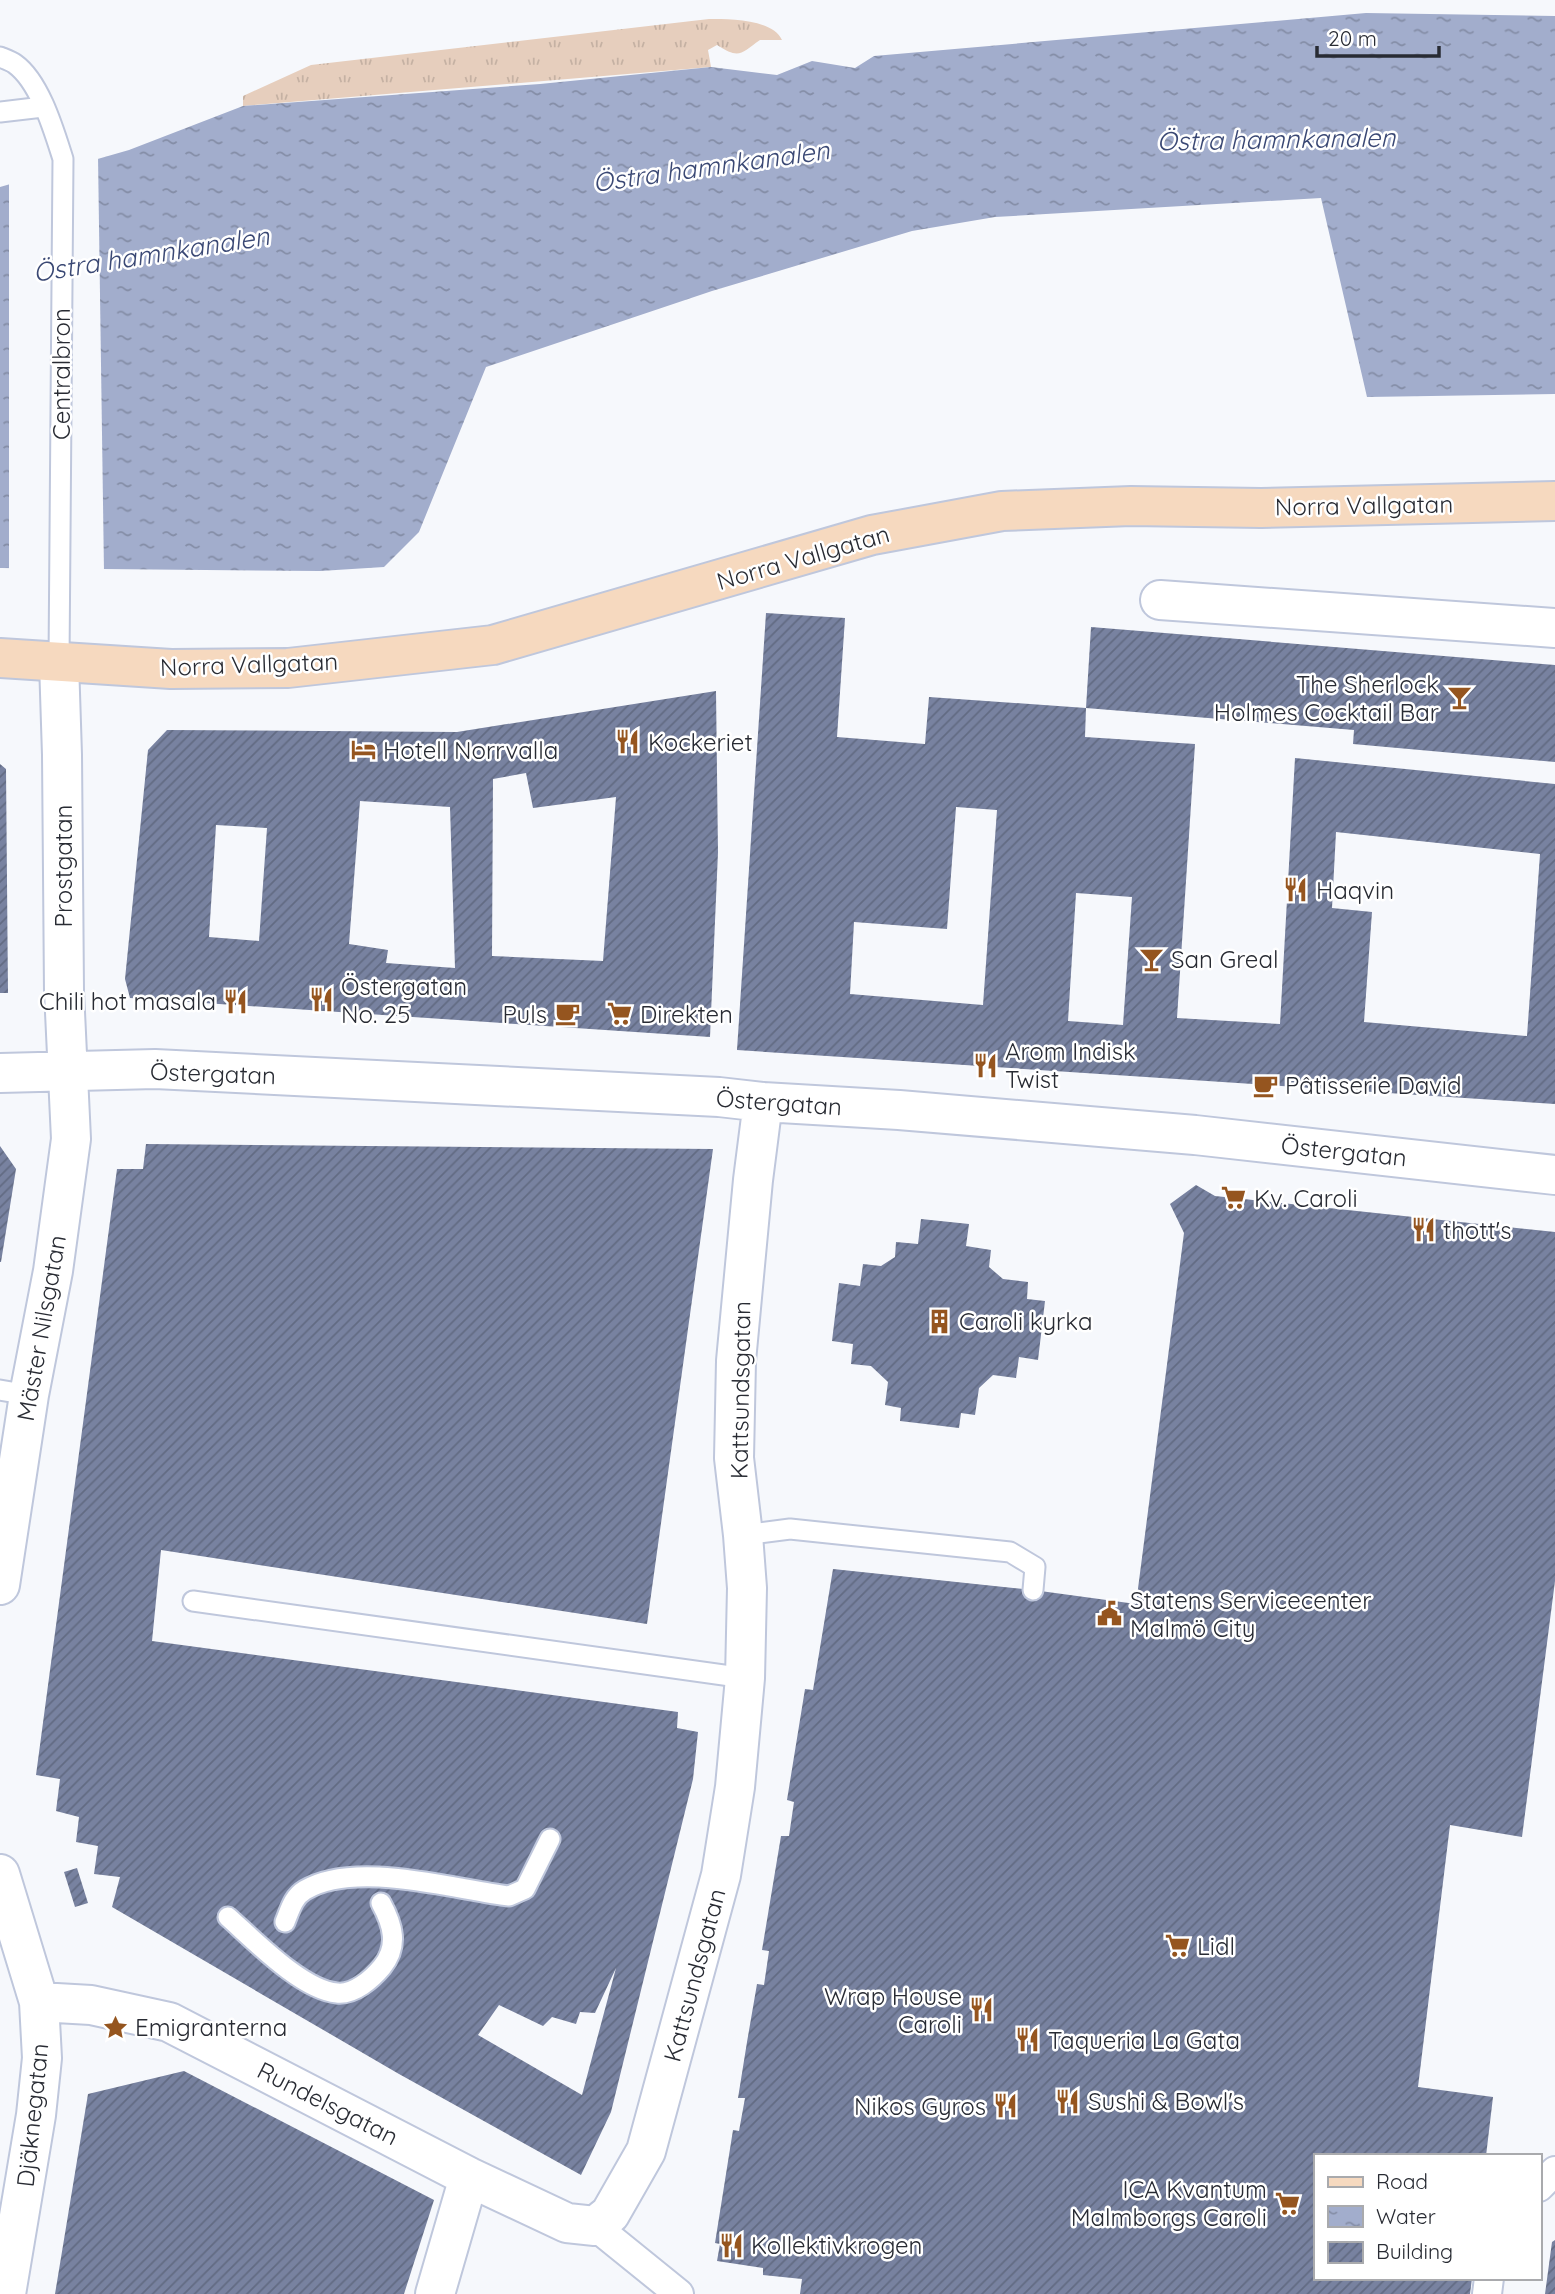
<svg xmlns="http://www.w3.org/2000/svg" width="1555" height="2294" font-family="Quicksand,sans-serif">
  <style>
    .grass { fill: url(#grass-tufts) }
    .water { fill: url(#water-ripples) }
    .pier { fill: #f6f8fc }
    .building { fill: url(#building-hatch); fill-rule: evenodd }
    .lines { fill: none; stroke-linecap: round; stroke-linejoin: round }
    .service-casing { stroke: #bfc7dc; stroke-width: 23 }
    .pedestrian-casing { stroke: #bfc7dc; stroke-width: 32 }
    .minor-casing { stroke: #bfc7dc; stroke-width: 42 }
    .secondary-casing { stroke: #bfc7dc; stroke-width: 42 }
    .service { stroke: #fff; stroke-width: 19 }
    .pedestrian { stroke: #fff; stroke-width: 28 }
    .minor { stroke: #fff; stroke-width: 38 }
    .secondary { stroke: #f6d9bf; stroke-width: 38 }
    .labels { text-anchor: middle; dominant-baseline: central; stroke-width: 5; stroke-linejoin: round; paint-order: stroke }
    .street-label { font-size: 24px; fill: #282b33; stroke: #fff }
    .poi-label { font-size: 24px; fill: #282b33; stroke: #fff; text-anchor: start }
    .water-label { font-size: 26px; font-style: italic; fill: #3a4874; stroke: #fff }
  </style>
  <defs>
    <pattern id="grass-tufts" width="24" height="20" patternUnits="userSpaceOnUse" patternTransform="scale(1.75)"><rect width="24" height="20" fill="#e6cebd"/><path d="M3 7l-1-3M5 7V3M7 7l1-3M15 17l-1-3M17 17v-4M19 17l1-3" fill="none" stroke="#c5b1a3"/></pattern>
    <pattern id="water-ripples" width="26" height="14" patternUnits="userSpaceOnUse" patternTransform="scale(1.75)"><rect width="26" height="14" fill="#a2adcc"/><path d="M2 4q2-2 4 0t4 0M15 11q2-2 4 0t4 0" fill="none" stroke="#848da6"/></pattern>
    <pattern id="building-hatch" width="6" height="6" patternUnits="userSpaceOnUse" patternTransform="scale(1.75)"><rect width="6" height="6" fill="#7882a0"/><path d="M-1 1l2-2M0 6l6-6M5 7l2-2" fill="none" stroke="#626b83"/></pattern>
  </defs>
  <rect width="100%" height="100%" fill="#f6f8fc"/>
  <path class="grass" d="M709,19c20,0 64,0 73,21h-22c-19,13 -20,20 -43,5l-9,5 3,17 -468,39v-10l68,-31z"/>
  <path class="water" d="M1366,13l189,3v378l-188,3 -46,-199 -326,19 -83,14 -200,60 -226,76 -67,165 -35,35 -64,4 -320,-3v-381l129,-37 114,-44 297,-22 171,-17 66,8 35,-14 43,7 19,-12z"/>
  <path class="pier" d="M98,156l6,416 -95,-1v-389z"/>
  <path class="building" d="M766,613l79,5 -8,119 88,7 4,-47 157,11 -1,29 110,7 -18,274 103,6 15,-266 260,26v320l-818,-54zM956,807l41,3 -14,195 -133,-11 4,-72 93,7zM1336,832l204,22 -13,182 -163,-14 8,-110 -40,-4zM1076,893l56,4 -9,128 -55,-4z
    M1091,627l464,38v97l-202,-18 1,-14 -268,-22z
    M716,691l2,161 -8,185 -580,-39 -5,-19 23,-229 19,-20 290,2zM526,773l7,35 83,-11 -13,164 -111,-5 1,-177zM360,801l90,6 5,161 -69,-5 2,-13 -39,-6zM216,825l51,3 -8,113 -50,-4z
    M0,764l6,5 2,224h-8z
    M146,1144l567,5 -66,475 -486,-74 -9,91 526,71 -1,16 21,4 -5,47 -82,333 -30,63 -182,-101 -287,-167 8,-30 -26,-3 4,-28 -22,-4 3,-25 -23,-6 4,-32 -24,-4 81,-606h26zM616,1968l-34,127 -104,-60 21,-30 44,21 9,-9 24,7 4,-12 15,1z
    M0,1146l16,23 -15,93h-1z
    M1196,1185l19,11 340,36v349l-33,256 -72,-12 -32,262 75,10 -7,59h-171v122h157l-2,16h-670l2,-15 -39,-4v-7l-46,-7 3,-17 -5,-1 18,-113 6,1 6,-33h-7l9,-56 10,-58 7,1 5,-34 -7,-1 19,-114h8l5,-34 -7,-2 18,-111 8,1 20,-121 200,21 103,14 48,-371 -14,-29z
    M921,1219l48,5 -3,22 25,4 -2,17 14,12 25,3 -1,17 18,2 -7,59 -19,-3 -3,21 -23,-3 -14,13 -4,27 -14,-2 -2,15 -59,-7 1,-13 -16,-3 3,-23 -17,-16 -20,-2 2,-20 -21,-3 7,-58 21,3 3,-22 18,2 14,-9 1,-15 22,2z
    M77,1868l11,35 -13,4 -11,-35z
    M184,2071l250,129 -30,94h-349l33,-200z
    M1555,2240v54h-10l7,-52z"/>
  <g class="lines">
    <defs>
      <path id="service" d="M0,57c5,2 11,4 15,7 25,18 39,67 48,95l-4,503
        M0,112l43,-5
        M0,1390l29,5
        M743,1535l47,-6 220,23 25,15 -2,23
        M193,1601l552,77
        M228,1917c26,23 74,73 109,76 17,2 35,-14 45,-26 17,-21 11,-42 -1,-64
        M285,1922c5,-12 8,-25 20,-32 50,-30 147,-1 204,6l16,-7 25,-50"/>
      <path id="pedestrian" d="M1539,2187l16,-16
        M595,2226l84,68
        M1487,2294l2,-16"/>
      <path id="minor" d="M1160,600l395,28
        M0,1073l155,-4 564,28 44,5 136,8 296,25 360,40
        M0,1585l29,-190 24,-124 18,-132 -7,-148 -2,-236 -3,-93
        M0,1874l39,128 3,56 -6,57 -30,179
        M39,2002l52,3 78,17 300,155 98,46 28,3 15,-12 36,-63 75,-276 14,-88 10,-109 2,-90 -4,-53 -9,-77 2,-97 17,-181 10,-78
        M435,2294l34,-117"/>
      <path id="secondary" d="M0,658l171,11 117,-1 205,-23 379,-110 130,-24 129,-5 130,2 294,-7"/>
    </defs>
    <use href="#service" class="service-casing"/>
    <use href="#pedestrian" class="pedestrian-casing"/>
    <use href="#minor" class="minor-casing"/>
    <use href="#secondary" class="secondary-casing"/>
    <use href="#service" class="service"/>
    <use href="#pedestrian" class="pedestrian"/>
    <use href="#minor" class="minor"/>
    <use href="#secondary" class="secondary"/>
  </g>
  <defs>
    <symbol id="bar-bare" viewBox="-9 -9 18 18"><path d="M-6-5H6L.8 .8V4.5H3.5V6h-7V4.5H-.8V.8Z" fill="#95551f" stroke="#fff" stroke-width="2.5" paint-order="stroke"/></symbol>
    <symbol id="restaurant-bare" viewBox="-9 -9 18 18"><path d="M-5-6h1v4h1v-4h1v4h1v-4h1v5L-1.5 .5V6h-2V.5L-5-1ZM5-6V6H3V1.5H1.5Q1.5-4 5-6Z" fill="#95551f" stroke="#fff" stroke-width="2.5" paint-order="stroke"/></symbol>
    <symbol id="hotel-bare" viewBox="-9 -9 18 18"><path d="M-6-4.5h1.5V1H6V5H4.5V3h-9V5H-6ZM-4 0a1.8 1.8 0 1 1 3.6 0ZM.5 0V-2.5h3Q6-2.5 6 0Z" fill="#95551f" stroke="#fff" stroke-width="2.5" paint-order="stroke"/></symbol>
    <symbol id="cafe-bare" viewBox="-9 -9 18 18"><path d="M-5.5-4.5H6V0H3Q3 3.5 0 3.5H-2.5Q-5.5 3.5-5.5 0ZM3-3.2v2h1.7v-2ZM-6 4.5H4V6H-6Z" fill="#95551f" stroke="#fff" stroke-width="2.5" paint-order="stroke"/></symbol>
    <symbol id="supermarket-bare" viewBox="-9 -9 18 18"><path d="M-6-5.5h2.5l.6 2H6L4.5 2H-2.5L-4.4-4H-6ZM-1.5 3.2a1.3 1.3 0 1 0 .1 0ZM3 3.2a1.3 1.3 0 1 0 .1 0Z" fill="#95551f" stroke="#fff" stroke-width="2.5" paint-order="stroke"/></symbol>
    <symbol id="building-bare" viewBox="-9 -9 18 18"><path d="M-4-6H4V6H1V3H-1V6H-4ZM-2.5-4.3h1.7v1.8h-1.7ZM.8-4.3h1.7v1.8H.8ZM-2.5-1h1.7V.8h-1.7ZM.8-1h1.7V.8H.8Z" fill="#95551f" stroke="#fff" stroke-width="2.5" paint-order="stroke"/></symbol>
    <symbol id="civic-bare" viewBox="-9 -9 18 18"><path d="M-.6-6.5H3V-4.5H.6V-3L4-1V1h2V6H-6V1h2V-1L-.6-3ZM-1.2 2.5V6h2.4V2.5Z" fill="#95551f" stroke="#fff" stroke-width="2.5" paint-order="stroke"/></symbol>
    <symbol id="sight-bare" viewBox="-9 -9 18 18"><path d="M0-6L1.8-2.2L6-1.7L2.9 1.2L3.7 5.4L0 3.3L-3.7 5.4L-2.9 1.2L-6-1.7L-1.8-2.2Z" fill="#95551f" stroke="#fff" stroke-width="2.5" paint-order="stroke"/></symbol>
  </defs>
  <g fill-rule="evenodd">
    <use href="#bar-bare" x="1442" y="680" width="35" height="35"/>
    <use href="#restaurant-bare" x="610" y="724" width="35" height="35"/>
    <use href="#hotel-bare" x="346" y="732" width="35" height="35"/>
    <use href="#restaurant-bare" x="1278" y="872" width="35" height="35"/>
    <use href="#bar-bare" x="1134" y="942" width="35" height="35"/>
    <use href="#restaurant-bare" x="304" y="982" width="35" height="35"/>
    <use href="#restaurant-bare" x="218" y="984" width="35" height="35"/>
    <use href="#cafe-bare" x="550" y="996" width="35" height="35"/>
    <use href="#supermarket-bare" x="602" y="996" width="35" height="35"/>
    <use href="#restaurant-bare" x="968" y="1048" width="35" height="35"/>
    <use href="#cafe-bare" x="1248" y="1068" width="35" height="35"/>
    <use href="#supermarket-bare" x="1216" y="1180" width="35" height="35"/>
    <use href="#restaurant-bare" x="1406" y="1212" width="35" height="35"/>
    <use href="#building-bare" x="922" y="1304" width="35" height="35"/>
    <use href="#civic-bare" x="1092" y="1596" width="35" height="35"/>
    <use href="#supermarket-bare" x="1160" y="1928" width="35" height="35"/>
    <use href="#restaurant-bare" x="964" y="1992" width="35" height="35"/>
    <use href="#sight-bare" x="98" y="2010" width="35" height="35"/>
    <use href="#restaurant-bare" x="1010" y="2022" width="35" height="35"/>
    <use href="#restaurant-bare" x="1050" y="2084" width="35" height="35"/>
    <use href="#restaurant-bare" x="988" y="2088" width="35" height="35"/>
    <use href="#supermarket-bare" x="1270" y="2186" width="35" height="35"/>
    <use href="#restaurant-bare" x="714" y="2228" width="35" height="35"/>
  </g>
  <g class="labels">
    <g class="street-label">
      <text transform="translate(61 374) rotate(-90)">Centralbron</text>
      <text transform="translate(1364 505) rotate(-1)">Norra Vallgatan</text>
      <text transform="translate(803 557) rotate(-16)">Norra Vallgatan</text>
      <text transform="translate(249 664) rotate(-2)">Norra Vallgatan</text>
      <text transform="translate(63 866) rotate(-90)">Prostgatan</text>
      <text transform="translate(213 1073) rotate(2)">Östergatan</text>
      <text transform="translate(779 1102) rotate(4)">Östergatan</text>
      <text transform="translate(1344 1151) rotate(6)">Östergatan</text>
      <text transform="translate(41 1328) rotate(-80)">Mäster Nilsgatan</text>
      <text transform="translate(740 1390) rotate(-89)">Kattsundsgatan</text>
      <text transform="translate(694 1975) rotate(-75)">Kattsundsgatan</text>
      <text transform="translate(328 2103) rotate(27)">Rundelsgatan</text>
      <text transform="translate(32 2115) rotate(-84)">Djäknegatan</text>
    </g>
    <g class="poi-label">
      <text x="1439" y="684" text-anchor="end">The Sherlock<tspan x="1439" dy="28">Holmes Cocktail Bar</tspan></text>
      <text x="648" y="742">Kockeriet</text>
      <text x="383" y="750">Hotell Norrvalla</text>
      <text x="1316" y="890">Haqvin</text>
      <text x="1171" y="959">San Greal</text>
      <text x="341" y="986">Östergatan<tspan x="341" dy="28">No. 25</tspan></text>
      <text x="216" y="1001" text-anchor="end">Chili hot masala</text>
      <text x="547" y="1014" text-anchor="end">Puls</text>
      <text x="640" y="1014">Direkten</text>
      <text x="1005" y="1051">Arom Indisk<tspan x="1005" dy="28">Twist</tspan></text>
      <text x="1285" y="1085">Pâtisserie David</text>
      <text x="1254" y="1198">Kv. Caroli</text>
      <text x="1443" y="1230">thott's</text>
      <text x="959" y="1321">Caroli kyrka</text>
      <text x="1130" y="1600">Statens Servicecenter<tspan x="1130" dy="28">Malmö City</tspan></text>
      <text x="1197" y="1946">Lidl</text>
      <text x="962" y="1996" text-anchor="end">Wrap House<tspan x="962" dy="28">Caroli</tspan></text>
      <text x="135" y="2027">Emigranterna</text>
      <text x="1048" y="2040">Taqueria La Gata</text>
      <text x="1088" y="2101">Sushi &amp; Bowl's</text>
      <text x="986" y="2106" text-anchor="end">Nikos Gyros</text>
      <text x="1267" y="2189" text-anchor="end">ICA Kvantum<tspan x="1267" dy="28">Malmborgs Caroli</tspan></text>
      <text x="751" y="2245">Kollektivkrogen</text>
    </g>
    <g class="water-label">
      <text transform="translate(1276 139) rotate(-1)">Östra hamnkanalen</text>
      <text transform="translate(711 166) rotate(-8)">Östra hamnkanalen</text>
      <text transform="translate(151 254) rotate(-9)">Östra hamnkanalen</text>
    </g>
  </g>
  <rect x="1314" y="2154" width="228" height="126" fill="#ffffff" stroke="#a9aaad" stroke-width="2"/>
  <rect x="1328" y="2177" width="35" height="10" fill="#f6d9bf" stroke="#a9aaad" stroke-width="2"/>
  <text x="1376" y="2189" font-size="21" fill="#282b33">Road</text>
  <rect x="1328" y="2206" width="35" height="21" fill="url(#water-ripples)" stroke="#a9aaad" stroke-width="2"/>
  <text x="1376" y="2224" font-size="21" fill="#282b33">Water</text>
  <rect x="1328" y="2242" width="35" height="21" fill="url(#building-hatch)" stroke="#a9aaad" stroke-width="2"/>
  <text x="1376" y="2259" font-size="21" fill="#282b33">Building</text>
  <path d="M1317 46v10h122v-10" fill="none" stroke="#282b33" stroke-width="3.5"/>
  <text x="1328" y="46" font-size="21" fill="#282b33" stroke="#ffffff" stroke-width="5" paint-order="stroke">20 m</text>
</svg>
